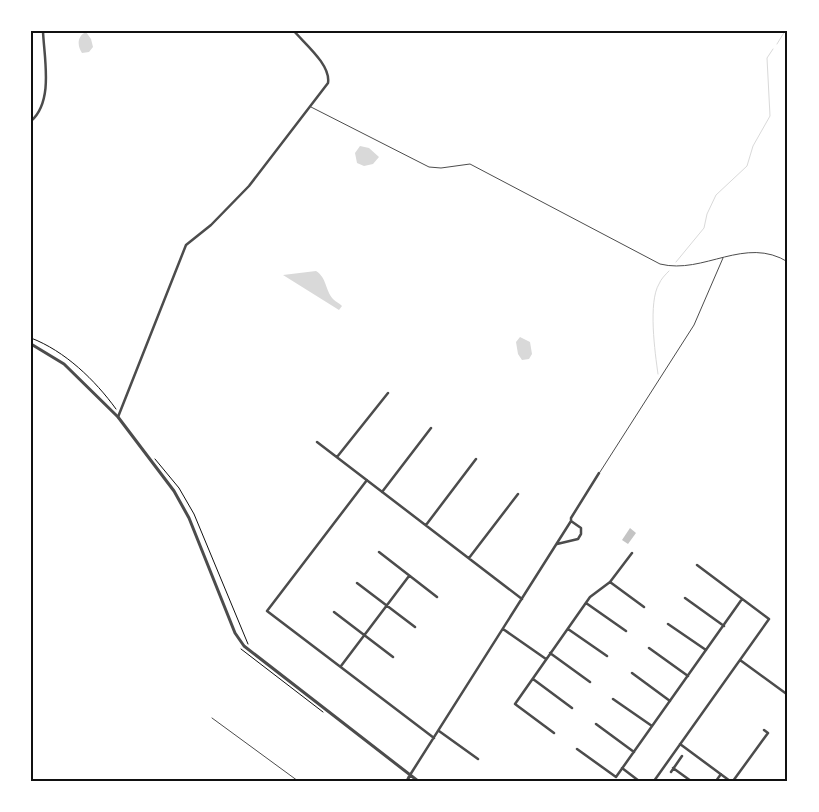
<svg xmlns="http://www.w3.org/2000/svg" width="819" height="812" font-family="Lato,sans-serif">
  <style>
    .water { fill: #d9d9d9 }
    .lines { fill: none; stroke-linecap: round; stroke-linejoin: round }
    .stream { stroke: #d9d9d9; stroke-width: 1 }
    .building { fill: #c4c4c4 }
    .path { stroke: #111; stroke-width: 1 }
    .service { stroke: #4c4c4c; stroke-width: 1 }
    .minor { stroke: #4c4c4c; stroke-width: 2.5 }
    .tertiary { stroke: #4c4c4c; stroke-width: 3 }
    .neatline { fill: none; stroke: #111; stroke-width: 2 }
  </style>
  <rect width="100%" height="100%" fill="#fff"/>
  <path class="water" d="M86,32l5,7 2,8 -4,5 -7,1c-5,-7 -5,-17 4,-21z
    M360,146l9,2 10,9 -6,7 -9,2 -7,-3 -2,-10z
    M316,271c11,7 9,19 17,28 3,3 6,4 9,7l-3,4 -56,-35z
    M520,337l10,5 2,12 -3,5 -7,1 -4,-6 -2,-12z"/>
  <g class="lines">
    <path class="stream" d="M777,44l8,-13
      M676,262l28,-34 3,-14 9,-19 31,-29 6,-20 17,-30 -3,-58 6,-9
      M658,374c-3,-21 -10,-72 1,-90 2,-5 6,-9 10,-13"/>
  </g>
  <path class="building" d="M630,528l6,5 -8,11 -6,-4z"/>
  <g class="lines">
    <path class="path" d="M31,338c34,13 64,42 85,71
      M155,459l24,29 15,26 54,130
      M241,649l82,63"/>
    <path class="service" d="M311,107l118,60 12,1 29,-4 190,100c44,11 85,-29 128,-2
      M600,472l94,-147 29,-67
      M212,718l86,63"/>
    <path class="minor" d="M31,121c23,-20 13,-63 12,-90
      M118,417l68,-172 25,-20 38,-39 79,-103c3,-18 -23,-39 -34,-52
      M317,442l205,157
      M337,457l51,-64
      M367,480l-100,131 167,127
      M382,492l49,-64
      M571,521v-3l28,-45
      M426,525l50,-66
      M379,552l58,45
      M469,558l49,-64
      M610,582l22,-29
      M357,583l58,44
      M685,598l39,28
      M586,603l40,28
      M334,612l59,45
      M668,624l38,26
      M503,629l43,30
      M568,629l39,27
      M649,648l39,28
      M550,653l40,29
      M740,660l48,35
      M341,666l68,-90
      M632,673l38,28
      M533,679l39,29
      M613,699l39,27
      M596,724l38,28
      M439,731l39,28
      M554,733l-39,-29 75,-107 20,-15 34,25
      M680,744l50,37
      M577,749l39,28 126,-178
      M622,768l17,13
      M673,768l18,13
      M671,772l11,-16
      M410,775l161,-254 10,7v6l-3,5 -21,5
      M654,781l115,-162 -72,-54
      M716,781l5,-7
      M733,781l35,-48 -4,-3"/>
    <path class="tertiary" d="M31,344l33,20 54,53 56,74 15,27 46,115 9,13 174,135
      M407,781l3,-6"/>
  </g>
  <rect width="819" height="812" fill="none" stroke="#ffffff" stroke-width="65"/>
  <rect x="32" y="32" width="754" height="748" class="neatline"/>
</svg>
